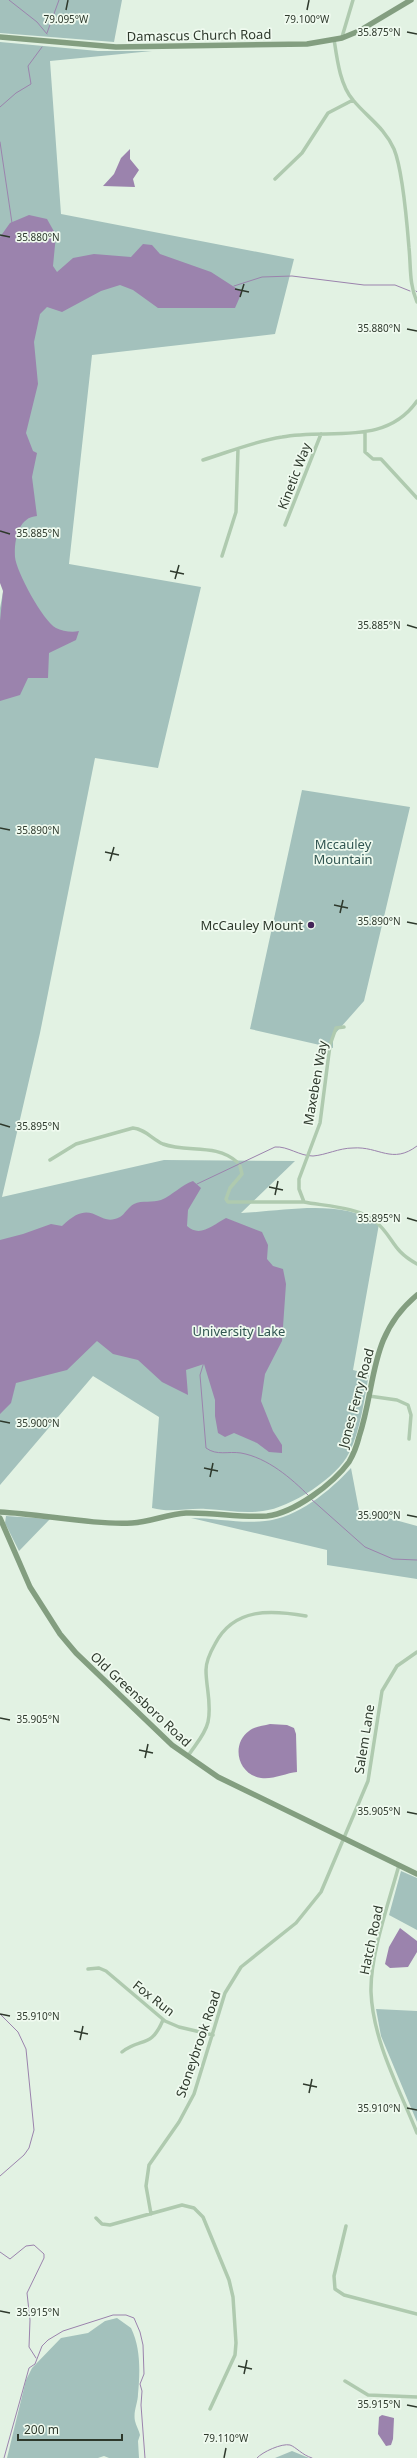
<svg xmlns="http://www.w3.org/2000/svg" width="417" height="2458" font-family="'Noto Sans',sans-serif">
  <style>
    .green { fill: #a3c1bc }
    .water { fill: #9b83ad }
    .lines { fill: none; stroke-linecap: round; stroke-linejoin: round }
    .stream { stroke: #9b83ad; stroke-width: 1 }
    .street { stroke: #afcaaf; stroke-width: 3.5 }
    .secondary { stroke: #839e80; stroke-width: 5.5 }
    .ticks { fill: none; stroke: #2e392c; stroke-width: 1.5 }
    .poi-dot { fill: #432458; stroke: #effaef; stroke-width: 1.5 }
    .labels { text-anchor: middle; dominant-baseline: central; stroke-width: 3.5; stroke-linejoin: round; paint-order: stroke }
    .street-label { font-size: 13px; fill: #2e392c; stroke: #effaef }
    .park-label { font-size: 13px; fill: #325652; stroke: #effaef }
    .poi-label { font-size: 13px; fill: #2e392c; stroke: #effaef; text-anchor: end }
    .ticks-label { font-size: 10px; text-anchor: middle; fill: #2e392c; stroke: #effaef; stroke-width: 3.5; stroke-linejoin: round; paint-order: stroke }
  </style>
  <rect width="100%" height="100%" fill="#e2f2e3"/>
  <path class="green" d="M0,0h122l-8,42 -114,-9z
    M0,42l98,9h54l-102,10 11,153 233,45 -19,75 -183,21 -23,209 132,23 -43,181 -63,-10 -55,275 -38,164 162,-37 131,1 -54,52c44,-2 100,-15 138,11l-26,146 16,4c-5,26 -8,55 -20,79 -11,24 -59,55 -86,58 -18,3 -38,-1 -57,-2 -20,-1 -35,4 -54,-1l7,-91 -66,-41 -93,109v-877l4,-21 -4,-7z
    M302,790l108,17 -46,194 -31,35v12l-83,-19z
    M351,1468l8,42 58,16v53l-90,-14v-15l-136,-32c25,0 50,6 74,3 32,-3 65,-30 86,-53z
    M6,1516l44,3 -31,32 -14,-28z
    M401,1871l16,7v52l-28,-15z
    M376,2009l41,2v111l-36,-86z
    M117,2318l14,10c10,20 9,45 7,66 0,9 -5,17 -3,27 1,5 4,9 5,14l-2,6 1,17h-30l-5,-2 -6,2h-91l19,-78 6,-12 29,-30 27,-5 17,-12z
    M292,2451l17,7h-34z"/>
  <path class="water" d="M130,149v10l9,11 -6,9 2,8 -32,-1 11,-12 7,-16z
    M29,215l18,4 9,16 -3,31 4,6 16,-14 21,-4 37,3 12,-13 9,1 8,9 51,18 31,20 -7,16h-77l-25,-18 -13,-5 -19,6 -39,21 -15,-5 -7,7 -6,28 4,42 -12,49 7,18 4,2 -5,24 5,39c-19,1 -23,25 -22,41 1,14 28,64 41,71 6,3 16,5 23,3l-3,9 -27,13 -1,25h-20l-8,17 -20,6v-80l3,-30 -3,-8v-346l10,-14z
    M193,1181l8,7 -13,22 -1,16c13,12 26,-1 39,-8l36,14 6,13 -1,14 6,7 10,3 3,15 -4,57 -17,33 -4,27 12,30 9,14v8l-13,-1 -12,-9 -23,-10 -9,4 -7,-4 -3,-17v-16l-11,-36 -18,6 2,25 -26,-13 -24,-22 -25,-6 -16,-13 -30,29 -51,13 -5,20 -11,11v-174l23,-6 28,-10 11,2c32,-31 35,3 58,-9 5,-3 8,-10 14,-13 8,-4 19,-1 27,-4 12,-5 20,-15 32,-19z
    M270,1724l17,1 7,3 2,6 1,38c-11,1 -25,8 -36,6 -24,-4 -30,-34 -12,-47 6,-5 14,-5 21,-7z
    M400,1928l17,13v11l-9,15 -18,1 -5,-4 4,-17z
    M382,2415l12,3 -1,21 -2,6 -5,1 -8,-12 1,-17z"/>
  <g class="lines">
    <path class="stream" d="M9,0l28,22 10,12
      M47,33l12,-33
      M0,107l16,-14 15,-9 -3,-18 14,-19
      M0,142l12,81
      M234,286l28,-9 30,-1 72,9h31l15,6
      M416,291l1,1
      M197,1184l78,-37c13,-1 24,9 38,9 13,-1 26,-8 40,-8 26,-2 39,17 64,-2
      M204,1362l-4,13 6,73c11,8 22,3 35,5 27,5 50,25 68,43
      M311,1499l54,48 28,12 24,1
      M0,2014l18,18 8,17 8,81 -5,18 -5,7 -24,21
      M0,2252l10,7 16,-13 8,-1 10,9v4l-17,35 3,27 -1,27 7,11
      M4,2458l25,-90 6,-4 7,-18 6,-6 15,-9 50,-16h13l8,3 6,14 3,13 1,29 -4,10 2,7 -1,14 4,53
      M257,2458c5,-6 25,-15 33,-13 6,2 12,10 22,13"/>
    <path class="street" d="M342,37l11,-37
      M334,39c3,20 6,46 19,61 14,17 32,28 41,49 9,22 13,74 15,99 2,19 0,36 8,54
      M275,179l27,-26 26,-40 25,-13
      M365,433v19l8,7h8l36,39
      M203,460c26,-8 52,-19 79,-23 47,-9 103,10 135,-36
      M285,525l36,-91
      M222,556l14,-44 2,-63
      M344,1027l-8,1 -6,17 -10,78 -21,56v10l5,13c20,4 55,5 71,19 19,16 16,29 42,43
      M50,1160l26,-16 57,-16c12,1 19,11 30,16 24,9 53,-1 74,18
      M240,1166l2,8 -12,14 -4,11 2,3h76
      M369,1396l28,4 11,5 3,10 -2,24
      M188,1756c7,-11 17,-21 20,-34 4,-18 -2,-34 -2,-52 0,-8 5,-19 9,-26 19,-37 57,-34 91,-28
      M399,1865c-10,37 -29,90 -28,127 2,49 28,96 46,141
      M88,1969l11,-1 7,3 59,50 14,6 34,8
      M122,2052c19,-15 29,-3 41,-32
      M151,2214l-5,-28 3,-21 30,-43 15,-28 31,-101 16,-26 55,-44 25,-31 47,-111 14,-90 15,-25 20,-14
      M96,2218l6,6 8,1 72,-20 12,3 9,9 26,63 4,17 3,46 -1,12 -25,54
      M346,2226l-12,50 1,13 9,6 73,19
      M345,2381l23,14 49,2"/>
    <path class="secondary" d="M0,37l116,10 191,-3 35,-6 17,-7 52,-31
      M0,1512c41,2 92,13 132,11 18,-1 36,-9 54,-10 27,-1 54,5 81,3 27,-3 66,-32 82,-54 4,-7 8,-17 10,-25 18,-54 9,-101 58,-142
      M0,1518l30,69 30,47 16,19 96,92 46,32 199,97"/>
  </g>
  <path class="ticks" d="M66,10l2,-10M307,10l2,-10M407,32l10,2M0,235l10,2M235,289l14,3M240,297l4,-13M407,329l10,2M0,531l10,3M170,571l14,3M175,579l4,-14M407,625l10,3M0,828l10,2M105,852l14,3M110,861l4,-14M334,905l14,3M340,913l3,-13M407,922l10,2M0,1124l10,3M269,1187l14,3M275,1195l3,-14M407,1218l10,3M0,1421l10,2M204,1468l14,3M210,1477l3,-14M407,1515l10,2M0,1718l10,2M139,1750l14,3M145,1758l3,-14M407,1812l10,2M0,2014l10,2M74,2031l14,3M80,2040l3,-14M303,2084l14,3M309,2093l3,-14M407,2108l10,2M0,2311l10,2M238,2366l14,3M244,2374l3,-14M407,2405l10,2M224,2458l2,-10"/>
  <circle class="poi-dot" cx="311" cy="925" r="4"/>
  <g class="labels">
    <g class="street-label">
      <text transform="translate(199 35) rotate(-1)">Damascus Church Road</text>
      <text transform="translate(294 476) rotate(-69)">Kinetic Way</text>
      <text transform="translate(315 1083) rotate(-80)">Maxeben Way</text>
      <text transform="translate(356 1398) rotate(-75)">Jones Ferry Road</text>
      <text transform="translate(141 1699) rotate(43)">Old Greensboro Road</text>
      <text transform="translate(364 1739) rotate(-81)">Salem Lane</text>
      <text transform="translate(371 1940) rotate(-78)">Hatch Road</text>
      <text transform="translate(154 1998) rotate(38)">Fox Run</text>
      <text transform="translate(198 2044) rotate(-71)">Stoneybrook Road</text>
    </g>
    <g class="park-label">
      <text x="343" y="844">Mccauley<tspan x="343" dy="15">Mountain</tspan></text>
      <text x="239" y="1331">University Lake</text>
    </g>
    <g class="poi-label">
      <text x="303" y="925">McCauley Mount</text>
    </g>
  </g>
  <g class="ticks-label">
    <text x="66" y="23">79.095°W</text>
    <text x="307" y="23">79.100°W</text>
    <text x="379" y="36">35.875°N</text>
    <text x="38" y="241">35.880°N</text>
    <text x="379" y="332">35.880°N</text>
    <text x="38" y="537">35.885°N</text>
    <text x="379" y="629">35.885°N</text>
    <text x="38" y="834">35.890°N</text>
    <text x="379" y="925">35.890°N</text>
    <text x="38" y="1130">35.895°N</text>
    <text x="379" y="1222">35.895°N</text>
    <text x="38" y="1427">35.900°N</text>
    <text x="379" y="1519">35.900°N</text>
    <text x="38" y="1723">35.905°N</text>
    <text x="379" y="1815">35.905°N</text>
    <text x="38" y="2020">35.910°N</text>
    <text x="379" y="2112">35.910°N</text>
    <text x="38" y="2316">35.915°N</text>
    <text x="379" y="2408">35.915°N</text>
    <text x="226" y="2442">79.110°W</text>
  </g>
  <path d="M18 2434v6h104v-6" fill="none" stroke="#2e392c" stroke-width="2"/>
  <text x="24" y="2434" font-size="12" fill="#2e392c" stroke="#effaef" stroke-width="3" paint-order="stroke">200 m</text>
</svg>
